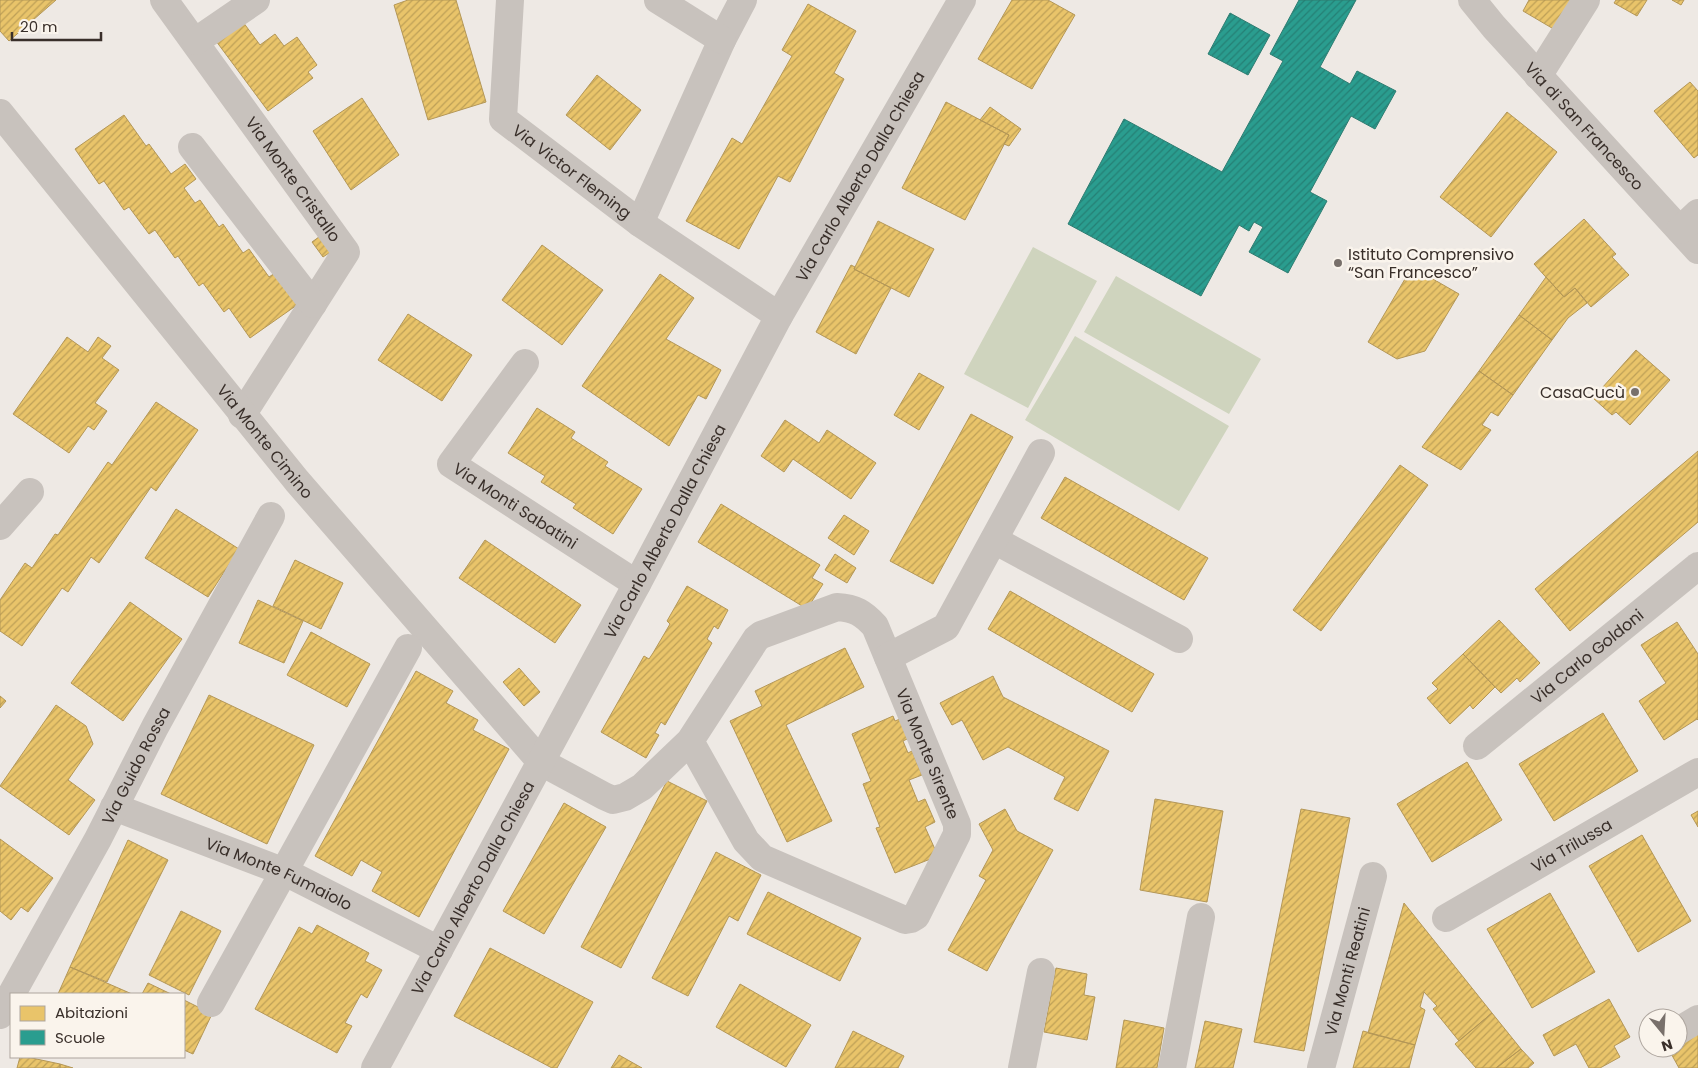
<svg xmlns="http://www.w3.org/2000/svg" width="1698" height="1068" font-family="Poppins,sans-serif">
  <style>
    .park { fill: #cfd4be }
    .homes { fill: url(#homes-hatch); stroke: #b49757 }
    .schools { fill: url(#schools-hatch); stroke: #2e7c71 }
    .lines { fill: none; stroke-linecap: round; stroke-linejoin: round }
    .minor { stroke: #c8c2bd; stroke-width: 28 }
    .poi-dot { fill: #78706b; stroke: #faf4ec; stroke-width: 2 }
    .labels { text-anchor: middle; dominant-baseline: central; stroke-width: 5; stroke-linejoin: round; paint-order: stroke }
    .street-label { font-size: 16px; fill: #392f2a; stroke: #faf4ec }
    .poi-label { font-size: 16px; fill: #392f2a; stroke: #faf4ec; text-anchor: start }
  </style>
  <defs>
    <pattern id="homes-hatch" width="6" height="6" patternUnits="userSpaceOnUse" patternTransform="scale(1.25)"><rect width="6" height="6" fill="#e9c46a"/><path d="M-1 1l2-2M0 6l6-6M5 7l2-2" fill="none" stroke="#bea057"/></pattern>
    <pattern id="schools-hatch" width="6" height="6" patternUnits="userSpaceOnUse" patternTransform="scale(1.25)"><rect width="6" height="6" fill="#2a9d8f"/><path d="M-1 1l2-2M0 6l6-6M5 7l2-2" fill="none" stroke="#258075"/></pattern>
  </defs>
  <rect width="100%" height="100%" fill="#eee9e4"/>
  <path class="park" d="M1033,247l64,34 -69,127 -64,-34z
    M1116,276l145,83 -32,55 -145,-82z
    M1075,336l154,90 -50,85 -154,-91z"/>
  <path class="homes" d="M0,0h56l-47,41 -9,-10z
    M456,0l30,102 -58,18 -34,-115 14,-5z
    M1012,0h36l27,15 -43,74 -54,-30z
    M1529,0h46l-18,31 -34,-20z
    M1616,0h31l-10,16 -23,-13z
    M1672,0h12l-3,5z
    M808,4l48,27 -22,42 10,6 -54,103 -12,-6 -39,73 -53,-28 46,-83 10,6 50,-88 -10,-6z
    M243,22l17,23 15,-11 9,12 13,-9 20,28 -9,7 5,6 -45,33 -52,-70z
    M597,75l44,35 -31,40 -44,-35z
    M1690,82l8,9v64l-4,3 -40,-47z
    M362,98l37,57 -48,35 -38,-59z
    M946,102l63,33 -44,85 -63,-32z
    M990,107l31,22 -12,17 -5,-2 5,-9 -29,-15z
    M1507,112l50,40 -66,85 -51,-40z
    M124,115l22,31 3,-2 22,30 14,-10 11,15 -12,9 11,15 5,-3 19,27 4,-3 20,29 6,-4 20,28 6,-4 22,32 -47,33 -21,-30 -5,4 -21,-29 -4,3 -21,-30 -3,2 -20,-28 -6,4 -20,-27 -5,3 -20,-29 -5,3 -24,-35z
    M1584,219l32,35 -4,3 17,18 -38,32 -16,-19 -11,9 -30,-33z
    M878,221l56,28 -25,48 -55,-28z
    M323,234l12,15 -12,8 -11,-15z
    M542,245l61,45 -41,55 -60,-45z
    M851,265l4,2 -1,2 37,19 -35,66 -40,-22z
    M1412,267l47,27 -34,57 -28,8 -29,-17z
    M660,274l34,24 -28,41 55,31 -15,29 -8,-4 -29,51 -87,-60z
    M1546,277l18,20 11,-9 12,15 -19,15 -16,22 -33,-25z
    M408,314l64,41 -30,46 -64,-41z
    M1519,315l33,25 -39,55 -34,-24z
    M67,337l21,15 10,-15 13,9 -9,12 17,12 -24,33 12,8 -13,19 -6,-4 -19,27 -56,-39z
    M1636,350l34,30 -40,45 -14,-13 -4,3 -19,-17z
    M1479,371l34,24 -15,21 -7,-4 -9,13 9,5 -30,40 -39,-23z
    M919,373l25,14 -25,43 -25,-15z
    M156,402l42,28 -42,61 -5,-4 -52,76 -8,-6 -23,35 -6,-4 -40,58 -22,-15v-31l25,-37 7,5 23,-34 3,1 50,-73 4,3z
    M537,408l38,24 -4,6 37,24 -3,4 37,23 -29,45 -40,-26 3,-4 -35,-22 4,-6 -37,-23z
    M971,414l42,23 -80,147 -43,-23z
    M785,420l34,23 8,-13 49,33 -25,36 -58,-40 -9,13 -23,-16z
    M1698,451v71l-128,109 -35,-42z
    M1400,465l28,20 -107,146 -28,-21z
    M1065,477l143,81 -24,42 -143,-82z
    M721,504l99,61 -8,13 11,6 -16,25 -109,-67z
    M176,509l63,40 -31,48 -63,-39z
    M844,515l25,16 -15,24 -26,-17z
    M485,540l96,65 -26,38 -96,-65z
    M835,554l21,14 -9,15 -22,-13z
    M295,560l48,23 -22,46 -48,-23z
    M687,586l41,24 -10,19 -4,-3 -7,13 5,4 -47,82 -4,-3 -6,11 4,2 -13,23 -45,-26 43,-76 5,3 4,-6 17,-29 -3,-3z
    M1010,591l144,83 -22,38 -144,-83z
    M258,600l45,21 -19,42 -45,-20z
    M130,602l52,37 -59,82 -52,-38z
    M1499,620l41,43 -20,19 -3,-4 -16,15 -38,-39z
    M1677,622l21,32v66l-1,-1 -33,21 -25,-39 27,-18 -25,-38z
    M311,632l59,32 -23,43 -60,-32z
    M845,648l19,39 -78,38 46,96 -45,21 -57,-121 32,-15 -7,-15z
    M1463,654l32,33 -22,22 -3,-4 -20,19 -23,-26 11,-9 -6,-6z
    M519,668l21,24 -16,14 -21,-24z
    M416,671l37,20 -7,12 32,17 -5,10 36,19 -90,168 -47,-26 10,-19 -21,-12 -9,16 -37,-20z
    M993,676l10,21 106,54 -31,60 -24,-12 11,-22 -57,-30 -25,13 -21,-40 -10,5 -12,-22z
    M209,695l105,50 -47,99 -106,-50z
    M0,696l6,5 -6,7z
    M56,705l30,21 7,18 -25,36 27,20 -26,35 -69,-49z
    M1603,713l35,58 -84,50 -35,-57z
    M893,716l2,5 5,-2 9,19 -6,3 5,12 4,-2 10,24 -13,5 9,22 7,-3 10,23 -10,5 13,29 -43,17 -19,-45 4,-1 -17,-43 8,-3 -19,-47z
    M1467,762l35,58 -70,42 -35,-58z
    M667,781l40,20 -86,167 -40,-21z
    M1155,799l68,12 -16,91 -67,-12z
    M564,803l42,24 -62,107 -41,-23z
    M1005,809l12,22 36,19 -66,121 -39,-21 38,-70 -7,-4 14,-26 -14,-26z
    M1301,809l49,9 -46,233 -50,-9z
    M1698,811v16l-7,-12z
    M1642,835l49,86 -53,31 -49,-86z
    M0,839l53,39 -25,34 -7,-5 -10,13 -11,-9z
    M128,840l40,20 -61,122 -37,-15z
    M716,852l45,23 -23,46 -9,-5 -41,80 -36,-18z
    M768,892l93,46 -21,43 -93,-47z
    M1550,893l45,79 -63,36 -45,-79z
    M1404,903l88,110 -33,28 -26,-32 4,-3 -13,-14 -4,15 5,3 -10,35 -47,-12z
    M181,911l40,20 -32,64 -40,-20z
    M317,925l52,28 -4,8 17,9 -15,28 -6,-4 -16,29 7,3 -15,27 -82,-44 44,-82 13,7z
    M490,948l103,54 -36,66h-5l-98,-52z
    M70,967l62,27h-74z
    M1056,968l31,6 -3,21 11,2 -8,43 -43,-8z
    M148,983l23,11h-29z
    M740,984l71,41 -25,42 -70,-40z
    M1609,999l21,38 -16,9 6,11 -20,11h-11l-13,-24 -22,12 -11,-21z
    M184,1000l28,14 -19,40 -9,-4z
    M1492,1013l29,36 -25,19h-20l-21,-24z
    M1124,1020l40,8 -7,40h-41z
    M1205,1021l37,8 -9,39h-38z
    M1698,1029v39h-19l-11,-20h10v-8z
    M853,1031l51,25 -6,12h-63z
    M1363,1031l52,14 -6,23h-56z
    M1521,1049l13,14 -6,5h-32z
    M619,1055l23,13h-31z
    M20,1057h7l33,7v4h-43z
    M60,1064l13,4h-13z"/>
  <path class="schools" d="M1299,0h57l-36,67 30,17 7,-13 39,20 -21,38 -24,-13 -41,76 17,9 -39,72 -39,-21 14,-25 -9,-5 -5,9 -10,-6 -38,71 -133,-72 56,-105 98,53 61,-111 -13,-7z
    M1230,13l40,22 -22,40 -40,-21z"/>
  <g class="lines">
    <g class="minor">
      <path id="s1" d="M164,0l182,252 -104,163"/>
      <path id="s2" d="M510,0l-7,119 137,104 82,-183 21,-40"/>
      <path d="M658,0l64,40"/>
      <path id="s3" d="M1472,0l22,27 204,223"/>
      <path d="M196,41l60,-41"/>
      <path d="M1538,76l48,-76"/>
      <path id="s4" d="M0,113l297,368 244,281 63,34 9,4 12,-3 17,-10 48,-46 66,-102 5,-4 76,-28c18,1 26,6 38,19l82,198v10l-41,82 -5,3 -6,1 -143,-62 -16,-17 -56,-100"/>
      <path d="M192,147l121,157"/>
      <path d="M640,223l139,93"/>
      <path d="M1680,230l18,-17"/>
      <path id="s5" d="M525,363l-74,101 186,120"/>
      <path d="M0,526l30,-34"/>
      <path d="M994,540l185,99"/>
      <path d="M888,657l58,-30 95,-174"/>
      <path id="s6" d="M1477,746l221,-180"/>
      <path id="s7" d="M114,807l171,65 154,78"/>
      <path id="s8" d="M1446,918l252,-146"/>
      <path d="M211,1003l197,-355"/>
      <path id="s9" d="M0,1015l98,-176 57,-112 116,-211"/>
      <path d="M1678,1031l20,-12"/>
      <path id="s10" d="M375,1068l262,-484 142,-268 183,-316"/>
      <path d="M1022,1068l19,-96"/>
      <path d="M1172,1068l29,-151"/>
      <path id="s11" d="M1321,1068l52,-192"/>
    </g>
  </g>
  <g class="poi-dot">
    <circle cx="1338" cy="263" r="5"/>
    <circle cx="1635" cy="392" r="5"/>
  </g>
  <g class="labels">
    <g class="street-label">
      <text stroke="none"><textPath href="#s3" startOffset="169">Via di San Francesco</textPath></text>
      <text stroke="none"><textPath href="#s2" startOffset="206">Via Victor Fleming</textPath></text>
      <text stroke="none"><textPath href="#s10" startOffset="1015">Via Carlo Alberto Dalla Chiesa</textPath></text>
      <text stroke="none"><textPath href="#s1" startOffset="221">Via Monte Cristallo</textPath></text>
      <text stroke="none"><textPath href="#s4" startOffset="422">Via Monte Cimino</textPath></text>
      <text stroke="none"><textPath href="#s5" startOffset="202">Via Monti Sabatini</textPath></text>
      <text stroke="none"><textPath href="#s10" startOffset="610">Via Carlo Alberto Dalla Chiesa</textPath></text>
      <text stroke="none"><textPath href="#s6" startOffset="142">Via Carlo Goldoni</textPath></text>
      <text stroke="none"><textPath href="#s4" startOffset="1416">Via Monte Sirente</textPath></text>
      <text stroke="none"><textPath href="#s9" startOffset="284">Via Guido Rossa</textPath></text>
      <text stroke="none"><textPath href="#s8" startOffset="145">Via Trilussa</textPath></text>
      <text stroke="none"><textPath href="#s7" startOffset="178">Via Monte Fumaiolo</textPath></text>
      <text stroke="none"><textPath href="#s10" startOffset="205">Via Carlo Alberto Dalla Chiesa</textPath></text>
      <text stroke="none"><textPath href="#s11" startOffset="100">Via Monti Reatini</textPath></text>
    </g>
    <g class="poi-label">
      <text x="1348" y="254">Istituto Comprensivo<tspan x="1348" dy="18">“San Francesco”</tspan></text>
      <text x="1625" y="392" text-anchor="end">CasaCucù</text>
    </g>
  </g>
  <rect x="10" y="993" width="175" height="65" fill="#faf4ec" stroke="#ada59e"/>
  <rect x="20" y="1006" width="25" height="15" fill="#e9c46a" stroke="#ada59e"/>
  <text x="55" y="1018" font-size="15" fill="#392f2a">Abitazioni</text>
  <rect x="20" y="1030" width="25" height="15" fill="#2a9d8f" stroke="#ada59e"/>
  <text x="55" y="1043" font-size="15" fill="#392f2a">Scuole</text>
  <g transform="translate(1663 1033) rotate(162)"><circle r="24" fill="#faf4ec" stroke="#ada59e"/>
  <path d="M0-4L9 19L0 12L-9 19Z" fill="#78706b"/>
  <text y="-8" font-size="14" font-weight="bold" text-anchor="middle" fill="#392f2a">N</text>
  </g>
  <path d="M12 32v8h89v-8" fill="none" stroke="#392f2a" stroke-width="2.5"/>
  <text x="20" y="32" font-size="15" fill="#392f2a" stroke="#faf4ec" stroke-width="4" paint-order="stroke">20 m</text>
</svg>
